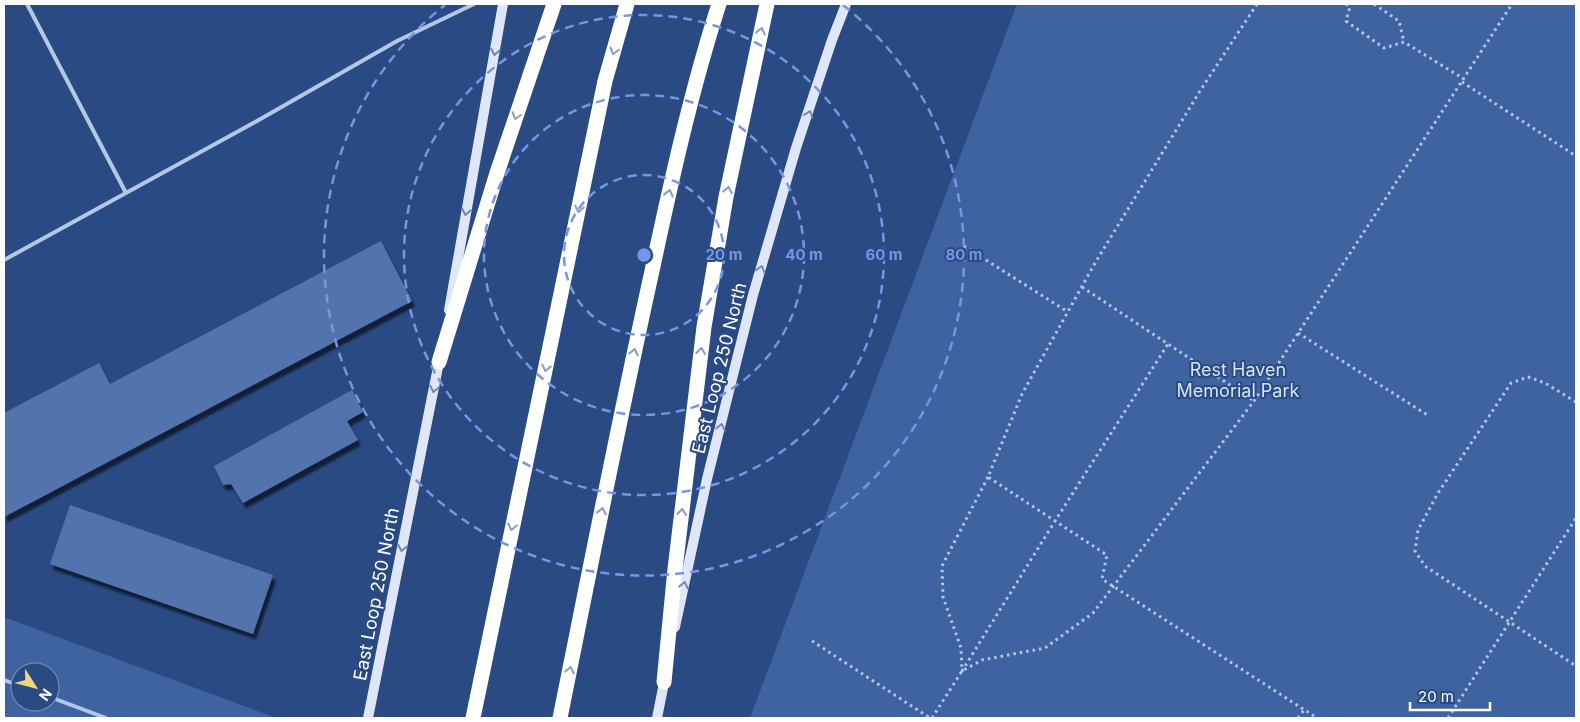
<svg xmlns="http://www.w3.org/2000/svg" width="1580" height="722" font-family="Inter,sans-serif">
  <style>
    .green { fill: #3f63a0; fill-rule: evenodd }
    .building { fill: #5373ac; filter: url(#shadow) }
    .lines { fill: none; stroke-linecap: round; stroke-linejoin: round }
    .path { stroke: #b4c7e7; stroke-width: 3; stroke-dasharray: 2.5 4; stroke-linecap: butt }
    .service { stroke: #b4c7e7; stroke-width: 4 }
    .secondary { stroke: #dee6f7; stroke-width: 10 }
    .motorway { stroke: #fff; stroke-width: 15 }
    .oneway { stroke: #8a9bbb }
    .oneway2 { stroke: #7288b2 }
    .ring { fill: none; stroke: #7795e8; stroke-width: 2.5; stroke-dasharray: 9 6 }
    .labels { text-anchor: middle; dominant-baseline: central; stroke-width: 4; stroke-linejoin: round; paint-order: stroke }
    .street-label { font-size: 18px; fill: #fff; stroke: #2a4a84 }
    .park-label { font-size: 18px; fill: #d7e3f6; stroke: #2a4a84 }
    .centre { fill: #7795e8; stroke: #2a4a84; stroke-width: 2.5 }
    .ring-label { font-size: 15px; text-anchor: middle; font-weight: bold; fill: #7795e8; stroke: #2a4a84; stroke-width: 4; stroke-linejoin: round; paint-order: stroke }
  </style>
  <defs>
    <filter id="shadow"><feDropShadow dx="3" dy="5.5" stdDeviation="1" flood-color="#0009"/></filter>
  </defs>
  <rect width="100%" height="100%" fill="#2a4a84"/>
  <path class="green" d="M1017,4h559v714h-826z
    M4,617l272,101h-272zM20,672h30v30h-30z"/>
  <path class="building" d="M381,241l31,60 -408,216v-104l95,-50 11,21z
    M352,390l11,22 -16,9 11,19 -115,63 -12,-19 -8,1 -9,-19z
    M70,505l203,70 -20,59 -203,-70z"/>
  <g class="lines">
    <path class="path" d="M1257,4l-57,87 -105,172 -73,131 -34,83 119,78 -5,24 215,139
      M1346,4l4,3 -4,14 38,27 20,-6 60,37
      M1374,4l25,17 5,21
      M1462,82l114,74
      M964,246l104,66
      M1082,287l172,114
      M1298,333l131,83
      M1576,402l-31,-19 -17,-6 -17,6 -73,110 -20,37 -3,21 10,15 151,100
      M988,477l-46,89 1,31 18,51 1,23 93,-150 113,-177
      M812,641l118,77
      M932,718l30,-47 20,-11 63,-12 48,-35 161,-212 258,-397
      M1298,718l6,-8
      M1448,718l128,-200"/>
    <path class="service" d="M27,4l99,189
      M4,260l253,-139 140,-80 77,-37
      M4,680l16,6
      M50,697l56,21"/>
    <path class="secondary" d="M449,310l54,-306
      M675,627l32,-148 46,-184 43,-147 36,-108 14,-36
      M368,718l72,-361
      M657,718l8,-40"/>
    <path class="motorway" d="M439,362l58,-189 57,-169
      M664,682l11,-113 29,-242 22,-130 41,-193
      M473,718l132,-637 22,-77
      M560,718c30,-149 59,-298 92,-447 19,-89 39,-180 67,-267"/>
  </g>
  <defs><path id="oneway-chevron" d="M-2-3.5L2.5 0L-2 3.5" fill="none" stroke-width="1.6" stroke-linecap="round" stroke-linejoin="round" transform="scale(1.25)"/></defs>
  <g class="oneway">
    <use href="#oneway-chevron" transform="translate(761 31) rotate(-78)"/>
    <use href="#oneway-chevron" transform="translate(614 51) rotate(106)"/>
    <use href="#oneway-chevron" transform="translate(516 116) rotate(108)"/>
    <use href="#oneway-chevron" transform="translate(728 190) rotate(-79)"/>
    <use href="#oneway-chevron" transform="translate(669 193) rotate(-76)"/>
    <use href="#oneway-chevron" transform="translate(579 209) rotate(102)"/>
    <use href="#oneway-chevron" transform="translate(701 351) rotate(-83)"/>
    <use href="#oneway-chevron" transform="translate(634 352) rotate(-78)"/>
    <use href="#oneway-chevron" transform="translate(546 368) rotate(102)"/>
    <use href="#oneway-chevron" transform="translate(602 511) rotate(-79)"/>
    <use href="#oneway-chevron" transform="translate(682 512) rotate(-83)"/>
    <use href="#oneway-chevron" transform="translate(512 527) rotate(102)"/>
    <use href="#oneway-chevron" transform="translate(570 670) rotate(-78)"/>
  </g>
  <g class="oneway2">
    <use href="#oneway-chevron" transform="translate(495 52) rotate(100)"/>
    <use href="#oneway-chevron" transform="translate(809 114) rotate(-71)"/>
    <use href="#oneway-chevron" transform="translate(466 212) rotate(100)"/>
    <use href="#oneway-chevron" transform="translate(761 269) rotate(-73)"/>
    <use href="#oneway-chevron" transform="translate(434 389) rotate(101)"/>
    <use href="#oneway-chevron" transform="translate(721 427) rotate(-77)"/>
    <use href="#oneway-chevron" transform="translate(402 548) rotate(101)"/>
    <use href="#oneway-chevron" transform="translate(684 585) rotate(-78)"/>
  </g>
  <g class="ring">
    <circle cx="644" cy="255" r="80"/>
    <circle cx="644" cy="255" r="160"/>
    <circle cx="644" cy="255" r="240"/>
    <path d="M843 5A320 320 0 1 1 445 5"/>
  </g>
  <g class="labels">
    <g class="street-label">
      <text transform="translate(719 368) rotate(-76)">East Loop 250 North</text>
      <text transform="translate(376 594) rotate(-79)">East Loop 250 North</text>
    </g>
    <g class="park-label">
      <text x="1238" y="369">Rest Haven<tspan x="1238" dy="21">Memorial Park</tspan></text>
    </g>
  </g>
  <circle cx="644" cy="255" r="8" class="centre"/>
  <g class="ring-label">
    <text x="724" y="260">20 m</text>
    <text x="804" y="260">40 m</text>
    <text x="884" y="260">60 m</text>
    <text x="964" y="260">80 m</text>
  </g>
  <rect width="1580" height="722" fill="none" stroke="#ffffff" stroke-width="10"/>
  <g transform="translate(35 687) rotate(126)"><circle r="24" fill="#2a4a84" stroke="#7f92b5"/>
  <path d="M0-4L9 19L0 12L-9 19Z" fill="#edd67c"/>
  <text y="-8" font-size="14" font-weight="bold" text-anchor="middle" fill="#ffffff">N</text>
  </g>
  <path d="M1410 702v8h80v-8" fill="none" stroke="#ffffff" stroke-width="2.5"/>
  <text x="1418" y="702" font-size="15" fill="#ffffff" stroke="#2a4a84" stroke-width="4" paint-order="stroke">20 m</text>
</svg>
